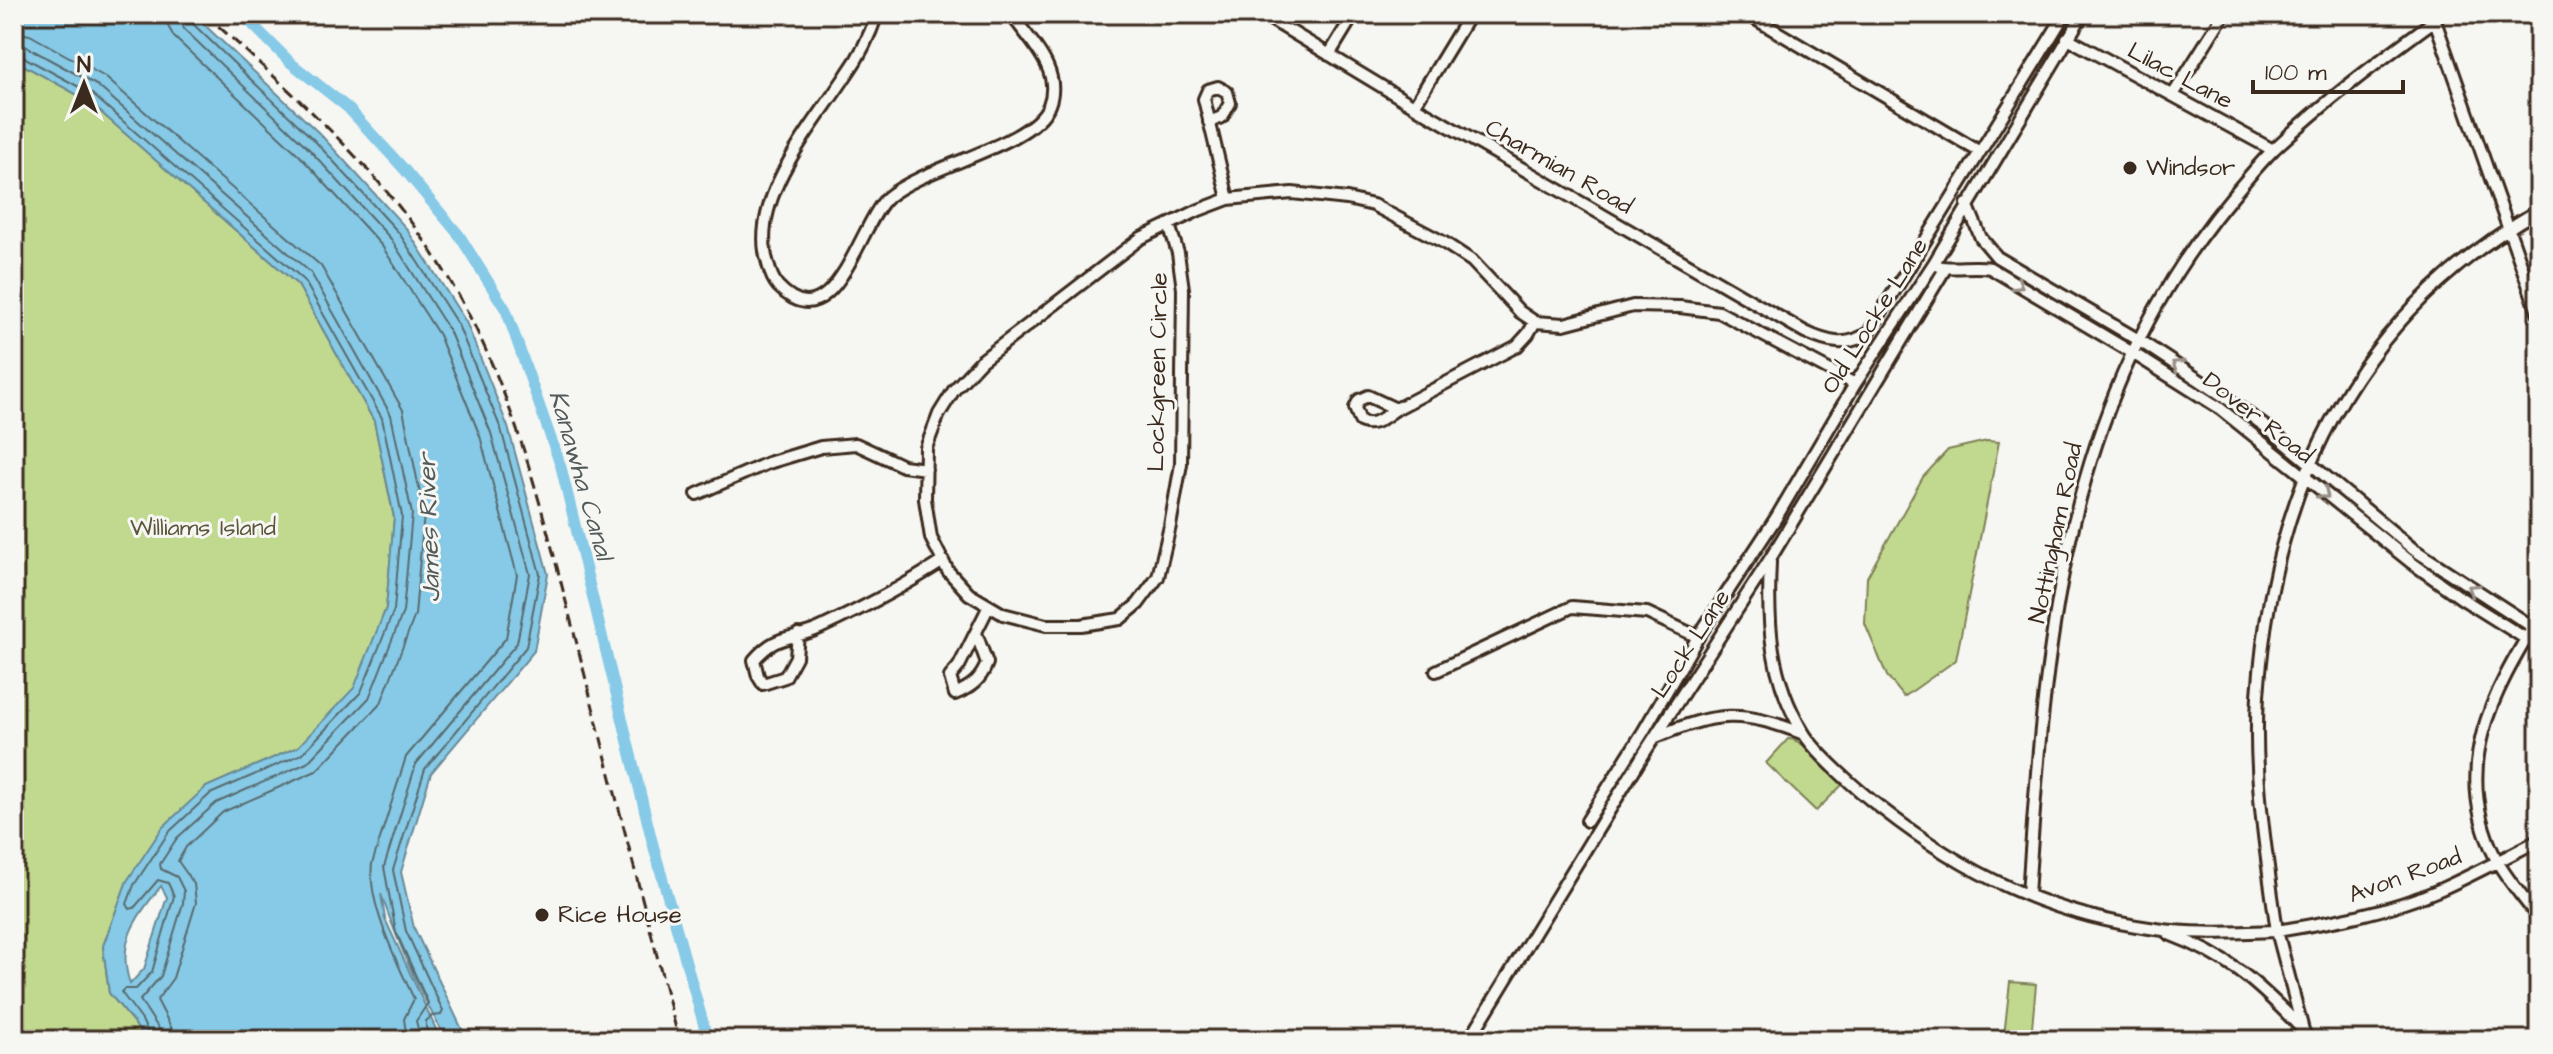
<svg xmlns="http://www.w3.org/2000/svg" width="2553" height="1054" font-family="'Architects Daughter',sans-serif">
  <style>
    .green { fill: #c1d88f; stroke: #7e8156; stroke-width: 2 }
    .water { fill: #86cae7; stroke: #688a97; stroke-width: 2; fill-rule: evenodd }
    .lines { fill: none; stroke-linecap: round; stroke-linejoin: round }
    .shore { stroke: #596a6e; stroke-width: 2 }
    .canal { stroke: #86cae7; stroke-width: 11 }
    .minor-casing { stroke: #3b2a1e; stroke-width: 16 }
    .minor { stroke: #f6f6f2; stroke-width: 10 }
    .rail { stroke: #3b2a1e; stroke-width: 3; stroke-dasharray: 12 6; stroke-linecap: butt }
    .oneway { stroke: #989088 }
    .poi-dot { fill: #3b2a1e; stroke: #f6f6f2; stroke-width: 3 }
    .labels { text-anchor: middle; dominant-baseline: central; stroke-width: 6; stroke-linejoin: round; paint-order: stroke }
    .street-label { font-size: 24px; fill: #3b2a1e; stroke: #f6f6f2 }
    .poi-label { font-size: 24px; fill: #3b2a1e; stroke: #f6f6f2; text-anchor: start }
    .park-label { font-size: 24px; fill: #5c563a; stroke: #f6f6f2 }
    .water-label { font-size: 26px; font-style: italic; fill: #525a5a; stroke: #f6f6f2 }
  </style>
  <rect width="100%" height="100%" fill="#f6f6f2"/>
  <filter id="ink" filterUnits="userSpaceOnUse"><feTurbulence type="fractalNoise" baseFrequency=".0125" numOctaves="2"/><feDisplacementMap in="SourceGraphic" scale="16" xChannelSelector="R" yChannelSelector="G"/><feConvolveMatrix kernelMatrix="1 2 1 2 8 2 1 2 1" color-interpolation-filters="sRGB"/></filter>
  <g filter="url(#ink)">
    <path class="green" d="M14,60l73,40 211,185 76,136 20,97 -8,90 -31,80 -57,59 -92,40 -79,94 -24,65 6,47 26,31 9,16h-130z
      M1987,441l12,1 -43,218 -52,37 -17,-21 -22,-52 2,-47 56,-100 25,-27z
      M1788,739c16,-1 42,33 54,46l-26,26 -50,-48z
      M2010,982l26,2 -5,55 -27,-3z"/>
    <path class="water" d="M14,14h179l127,120 86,94 60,94 42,105 40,147 -14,77 -103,122 -30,99 13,56 53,112h-20c-28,-47 -48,-95 -66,-146l4,25 56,121h-297l-9,-16 -26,-31 -6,-47 24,-65 36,-54 43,-40 92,-40 56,-59 32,-80 8,-91 -20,-96 -76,-136 -211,-185 -73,-40zM161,886l6,11 -23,72 -14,15c-14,-42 6,-66 31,-98z"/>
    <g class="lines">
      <path class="shore" d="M167,14l1,12 6,11 125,118 83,91 57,89 41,101 37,139 -11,63 -100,119 -34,107c-5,39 26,100 42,135l-10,20 3,21
        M179,14l5,15 123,118 84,92 58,91 42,103 39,141 -13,69 -101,121 -32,103 12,65 32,71 -12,18 5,19
        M189,14l3,9 122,117 85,93 59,92 43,104 39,145 -14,73 -101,122 -32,101 13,61 37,80 -2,4 -9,1 -6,5v7l6,12
        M14,32l16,3 75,42 216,189 82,144 21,103 -9,102 -34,88 -65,68 -93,41 -37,35 -8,14 16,23 2,19 -23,75 -16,22 14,27 2,13
        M14,44l11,2 73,40 213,187 80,142 21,99 -9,98 -34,86 -62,65 -91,40 -39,35 -17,26 1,5 16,8 7,14 -1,12 -22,73 -21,24 19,29 2,11
        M14,54l6,1 72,39 212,186 78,138 20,98 -8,94 -33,82 -59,62 -92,40 -41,38 -35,53 -7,19 3,5 4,-1 24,-28 10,3 6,13 -22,76 -16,17h-12l-3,3 21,28 9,20"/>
      <path class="canal" d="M242,14l49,49 57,45 56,61 55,66 47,75 55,157 91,374 56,199"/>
      <defs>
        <path id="minor" d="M877,14c-7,21 -17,42 -30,60 -32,50 -100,126 -79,190 2,8 4,15 10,22 56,59 81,-63 110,-89 38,-32 145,-51 161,-92 14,-35 -20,-65 -38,-91
          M1262,14l152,92 391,226c23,11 43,16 64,0l196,-318
          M1747,14l233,138
          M2433,15l106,300
          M2067,38l206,112
          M1329,55l25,-41
          M2173,95l51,-81
          M1414,106l56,-92
          M1209,122l13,-5 8,-14 -3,-11 -9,-5 -10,3 -4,9 24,100
          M1967,204l14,34 16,19 140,82 88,58 45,33 143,119 126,82
          M2539,210c-185,106 -267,278 -281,486 -5,78 8,157 19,235 55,-9 111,-19 162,-41 34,-15 67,-33 100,-50
          M1169,225l9,28 5,36 -2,175 -11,62 -12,51 -20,27 -18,15 -39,6h-35l-43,-11 -34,-20 -21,-23 -17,-33 -6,-39 1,-51 13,-34 15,-24 27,-29 160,-123 58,-28 29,-11 64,-6 55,6 26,6 70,37 29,19 48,51 15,10 29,2 69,-18 47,1 39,5 136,72
          M1939,266c9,4 36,-1 51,2l141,84 87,55 194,156 49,35 78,49
          M1396,409l-28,-13 -9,4 -4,8 5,13c14,7 24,-4 36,-12l121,-63 11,-12 7,-12
          M697,494l71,-31 53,-16 35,-3 47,22 23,3
          M1770,562c-3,62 0,116 33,170 12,21 58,61 78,76 84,66 169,107 275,121 40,6 81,3 121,2l26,99
          M2539,617c-47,78 -89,150 -43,242 11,21 29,40 43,60
          M976,633l11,30c-6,17 -16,24 -32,31l-5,-17 9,-11 30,-60
          M798,634l-2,23 -11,20 -22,7 -5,-8 -4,-16c24,-28 38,-19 66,-32 43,-20 83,-41 123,-67
          M1436,671l136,-64 75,6 51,24
          M1656,737c61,-26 86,-27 148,-3
          M1587,821l56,-89 55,-95 78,-119 79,-134 79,-121 149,-249
          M2028,895c16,-241 33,-478 187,-677 19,-24 38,-48 59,-69 50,-47 106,-89 161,-129
          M2169,934c61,23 90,50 134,96l5,10
          M1469,1040l176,-288 125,-193 175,-290"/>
      </defs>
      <use href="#minor" class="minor-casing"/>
      <use href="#minor" class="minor"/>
      <path class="rail" d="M205,14c88,80 179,157 241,260 70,115 98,245 132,374 33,131 67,262 101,392"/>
    </g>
    <defs><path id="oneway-chevron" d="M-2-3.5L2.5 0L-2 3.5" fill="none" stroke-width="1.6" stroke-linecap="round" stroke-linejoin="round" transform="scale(2)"/></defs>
    <g class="oneway">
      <use href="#oneway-chevron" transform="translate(2018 285) rotate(32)"/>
      <use href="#oneway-chevron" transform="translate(2177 365) rotate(-147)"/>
      <use href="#oneway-chevron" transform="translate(2324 494) rotate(39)"/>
      <use href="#oneway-chevron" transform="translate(2473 589) rotate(-147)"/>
    </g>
  </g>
  <g class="poi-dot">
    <circle cx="2130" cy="168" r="8"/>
    <circle cx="542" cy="915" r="8"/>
  </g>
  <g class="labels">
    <g class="street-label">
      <text transform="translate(2180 76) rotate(28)">Lilac Lane</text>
      <text transform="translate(1559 167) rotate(30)">Charmian Road</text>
      <text transform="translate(1875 316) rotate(-58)">Old Locke Lane</text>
      <text transform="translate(1158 372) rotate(-89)">Lockgreen Circle</text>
      <text transform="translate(2258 418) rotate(38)">Dover Road</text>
      <text transform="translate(2056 533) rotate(-78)">Nottingham Road</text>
      <text transform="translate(1691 644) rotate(-57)">Lock Lane</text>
      <text transform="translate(2405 876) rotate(-20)">Avon Road</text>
    </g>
    <g class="poi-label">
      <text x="2146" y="168">Windsor</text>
      <text x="558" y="915">Rice House</text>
    </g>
    <g class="park-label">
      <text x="203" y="528">Williams Island</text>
    </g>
    <g class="water-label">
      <text transform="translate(581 475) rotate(74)">Kanawha Canal</text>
      <text transform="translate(429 528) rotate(-92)">James River</text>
    </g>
  </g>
  <rect width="2553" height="1054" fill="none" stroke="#f6f6f2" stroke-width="48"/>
  <rect x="24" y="24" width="2505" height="1006" fill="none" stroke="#3b2a1e" stroke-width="3" filter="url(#ink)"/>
  <g transform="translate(84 84)" stroke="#f6f6f2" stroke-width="6" paint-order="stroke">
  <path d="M0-6L14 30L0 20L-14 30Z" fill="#3b2a1e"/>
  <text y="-12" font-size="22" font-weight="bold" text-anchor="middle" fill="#3b2a1e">N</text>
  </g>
  <path d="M2253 80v12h150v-12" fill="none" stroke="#3b2a1e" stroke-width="4"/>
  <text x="2265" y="80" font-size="24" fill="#3b2a1e" stroke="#f6f6f2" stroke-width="6" paint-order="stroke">100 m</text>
</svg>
